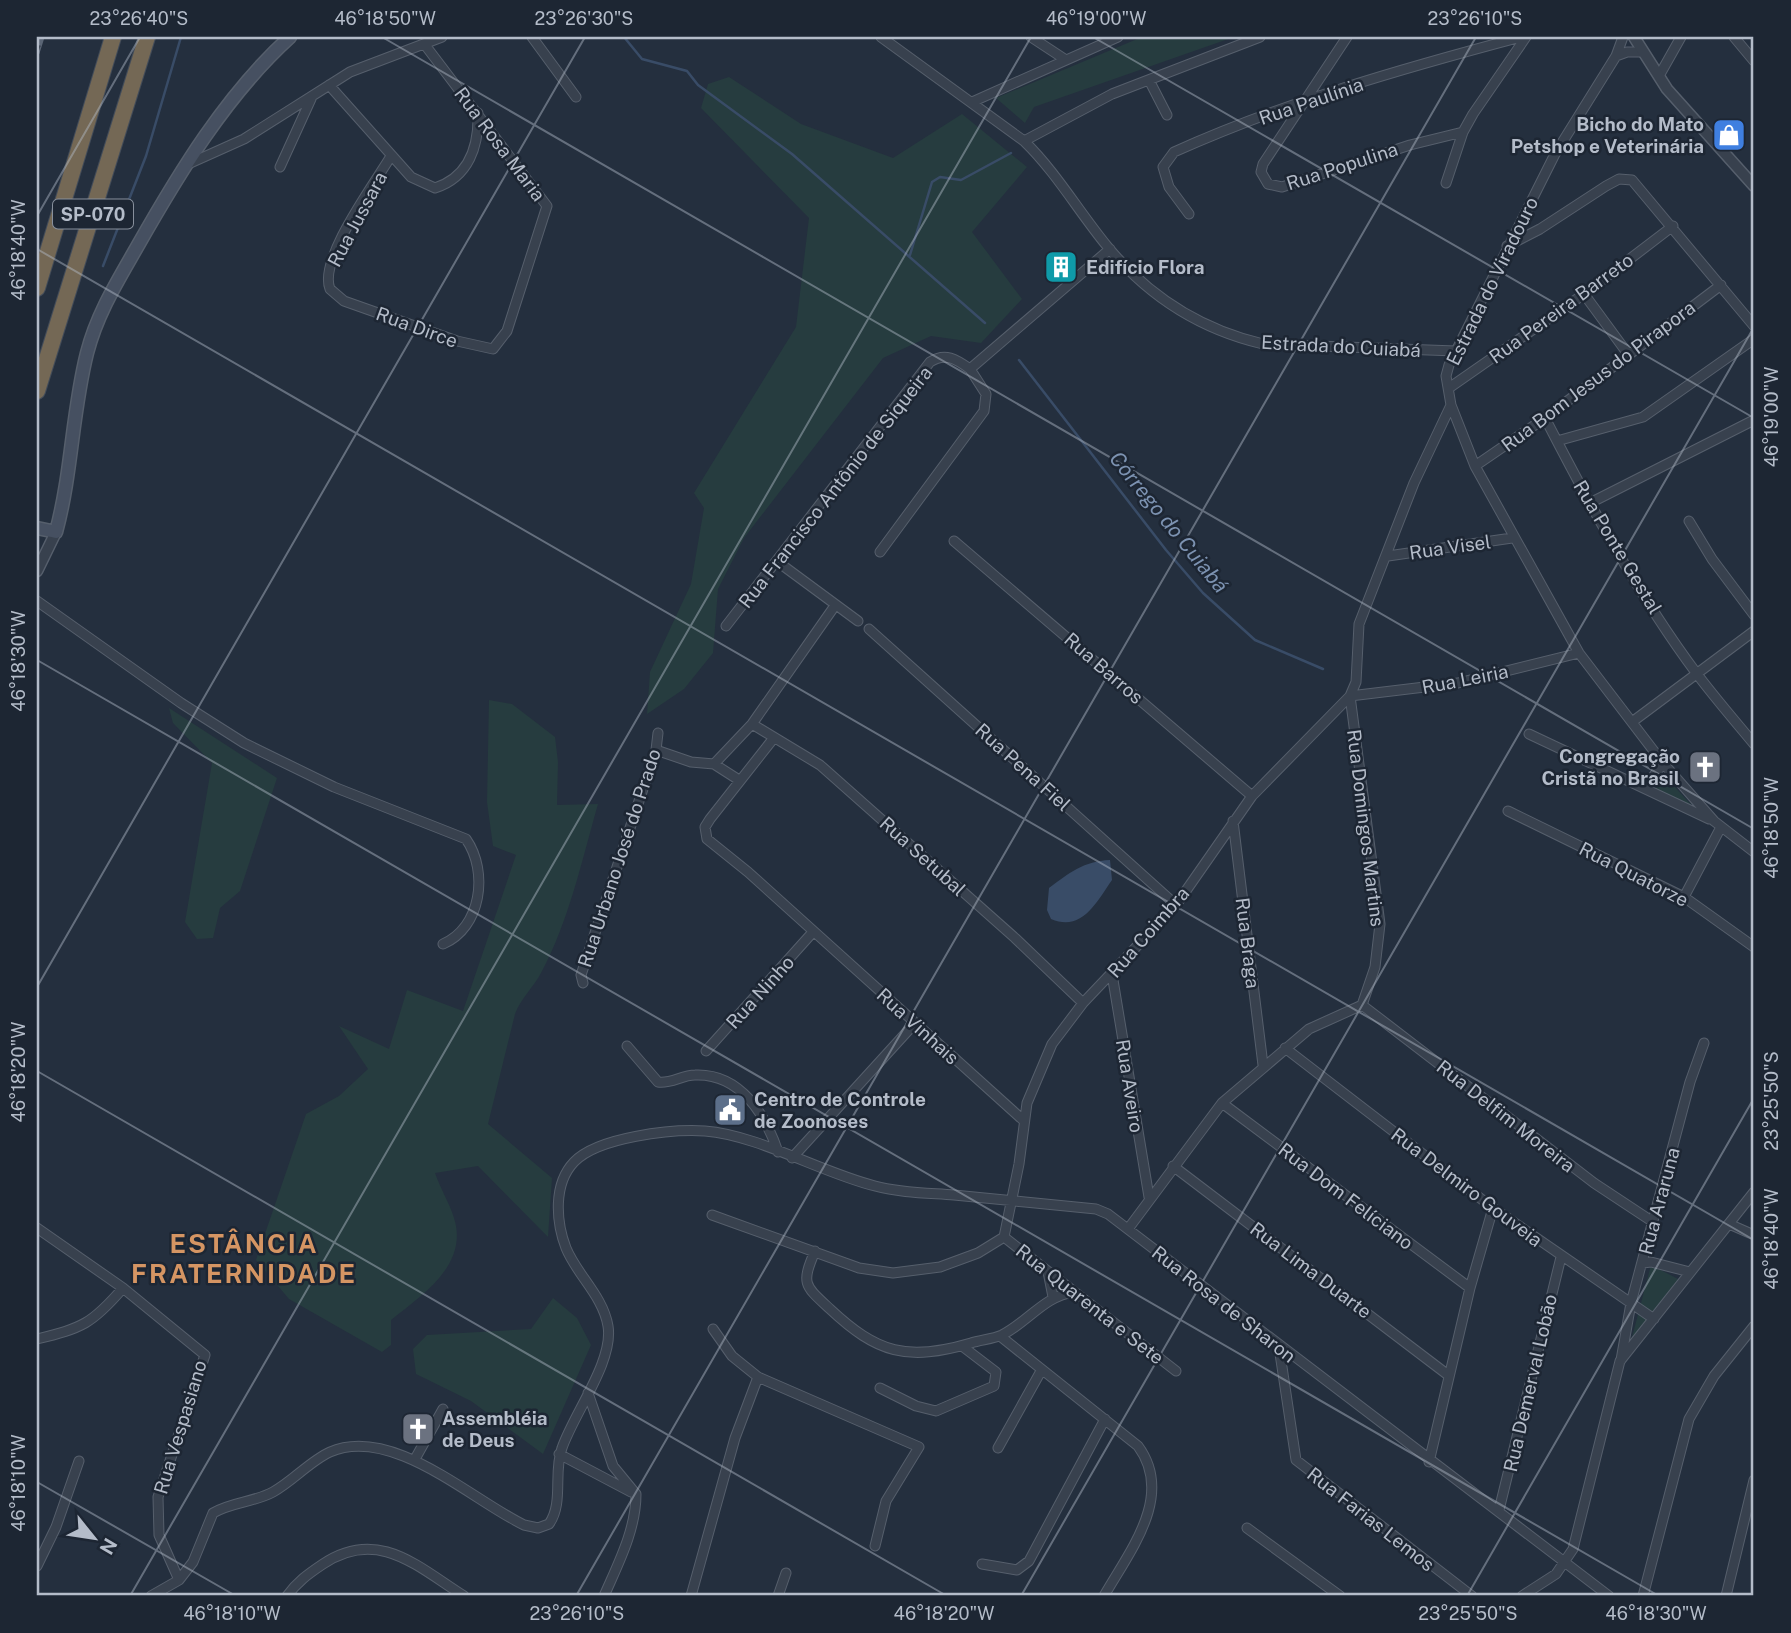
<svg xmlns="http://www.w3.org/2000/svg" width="1791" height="1633" font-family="'Public Sans',sans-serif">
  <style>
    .green { fill: #263c3f }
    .water { fill: #394c67 }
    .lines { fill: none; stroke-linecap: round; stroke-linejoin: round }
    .stream { stroke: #394c67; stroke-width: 2.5 }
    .minor-casing { stroke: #565f6c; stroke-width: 11 }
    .tertiary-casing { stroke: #565f6c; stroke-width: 13 }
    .secondary-casing { stroke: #565f6c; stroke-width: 15 }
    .motorway-casing { stroke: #434c59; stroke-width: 18 }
    .minor { stroke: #38414e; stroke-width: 9 }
    .tertiary { stroke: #38414e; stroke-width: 10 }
    .secondary { stroke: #465061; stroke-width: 12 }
    .motorway { stroke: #746855; stroke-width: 16 }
    .rail-casing { stroke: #5a6575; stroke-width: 5 }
    .rail { stroke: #1d2633; stroke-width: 2.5; stroke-dasharray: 8; stroke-linecap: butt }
    .ticks { fill: none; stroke: #b4bcc9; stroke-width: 2; stroke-opacity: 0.45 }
    .labels { text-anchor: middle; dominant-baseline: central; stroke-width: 5; stroke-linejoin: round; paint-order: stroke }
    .shield { fill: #1d2633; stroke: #878f9c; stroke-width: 2 }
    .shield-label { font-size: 18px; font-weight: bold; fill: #b4bcc9 }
    .street-label { font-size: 19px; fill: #b4bcc9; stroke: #1d2633 }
    .poi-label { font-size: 19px; font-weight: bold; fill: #b4bcc9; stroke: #1d2633; text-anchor: start }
    .water-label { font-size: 21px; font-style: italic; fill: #7c92b1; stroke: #1d2633 }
    .district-label { font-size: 26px; font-weight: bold; letter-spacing: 2px; fill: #d59563; stroke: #1d2633 }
    .neatline { fill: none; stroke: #b4bcc9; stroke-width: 2.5 }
    .ticks-label { font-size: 18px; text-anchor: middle; fill: #b4bcc9 }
  </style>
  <rect width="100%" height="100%" fill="#242f3e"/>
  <path class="green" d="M1142,37h92l-200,70 -9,16 -29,-25z
    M729,77l72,47 92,34 69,-44 65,53 -55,65 50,67 -41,44 -50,-7 -48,22 -139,180 -26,51 -5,64 -29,36 -37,25 3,-42 41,-88 13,-76 -10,-15 102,-166 13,-109 -108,-110 7,-24z
    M489,700l23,4 43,33 3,25 -1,43 41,-1c-16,56 -29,117 -57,169 -8,15 -20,25 -26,41l-27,110 64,54 -4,59 -70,-71 -43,7c5,15 14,29 19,45 15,47 -32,77 -63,102v25l-9,7 -93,-53 -33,-39 50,-146 33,-18 29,-27 -29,-43 50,23 18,-59 56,21 53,-156 -23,-9 -6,-44z
    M169,708l108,70 -37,113 -20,17 -7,30 -16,1 -12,-17 27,-159 -39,-40z
    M1662,773l34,37 -46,-22z
    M1651,1265l27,14 -48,66z
    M553,1298l24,20 14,27 -48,109 -72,-53 -55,-27 -3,-25 14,-14 104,-6z"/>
  <path class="water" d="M1110,860l2,20c-16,23 -30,52 -61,39l-4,-9 2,-22c20,-15 35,-27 61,-28z"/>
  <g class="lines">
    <path class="stream" d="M624,37l18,22 45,12 11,14 94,69 193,169
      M910,255l22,-73 8,-5 21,3 50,-27
      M103,266l43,-110 35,-119
      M1019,360l147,190 37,43 52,47 68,29"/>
    <defs>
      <path id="minor" d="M532,37l44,60
        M881,37l143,104c32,31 55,71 83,105 41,50 92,83 156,98l193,7
        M1031,37l35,23
        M1347,37l-84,127 -2,8 7,12 14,3 128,-42 53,-13
        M1623,37l-7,19 -61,98 -106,211 -3,11 5,29 24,61 104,187 84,110 51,58 40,31
        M1734,37l20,24
        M1616,56l11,-4h14
        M1659,76l22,-39
        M1149,80l18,35
        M329,85l82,92 24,11c34,-11 44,-42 43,-75
        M972,102l146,-65
        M1024,141l88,-47 148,-57
        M391,156c-16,27 -73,103 -61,133l14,12 113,40 36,8 14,-18 40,-125 -122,-161
        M186,165l58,-26 106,-67 92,-35
        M280,167l31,-68
        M1446,183l17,-51 10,-18 53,-77
        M1189,214l-20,-27 -6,-20 11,-15c111,-50 230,-84 347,-115
        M1507,246l33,-17 66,-43 13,-7 13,1 122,146
        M1584,294l44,60
        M1449,388l135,-94 89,-68
        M1545,418c45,87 93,177 152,256 18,24 38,47 57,70
        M1557,441l86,-24 111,-78
        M1475,466l70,-48 176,-133
        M1590,503l164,-83
        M1689,521l23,38 42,56
        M954,541l298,255
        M880,552l104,-141 2,-17 -16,-25
        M1388,556l124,-18
        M778,562l80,59
        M37,601l144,102 63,40 90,44 132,52c23,33 15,89 -23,105
        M726,626l204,-264c15,-10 26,-3 40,7l140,-120
        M869,629l307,276
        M1350,696l108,-13 121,-30
        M1632,722l122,-91
        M752,724l68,41 195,173 68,65
        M1529,734l180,85
        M773,739l-63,80 -5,8 2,12 41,33 275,248
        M656,750l35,12 23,2 25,16
        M714,764l38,-40 82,-117
        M1645,788l18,-25
        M1508,811l176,86 70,50
        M1233,821l30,244
        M1684,897l37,-70
        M1112,974l37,223
        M583,983l-2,-8 75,-225 2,-17
        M1362,1005l232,178 59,39
        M627,1046l31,36c13,2 24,-7 37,-7 46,-2 71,41 83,77
        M1285,1048l208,160 161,111
        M706,1051l107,-119
        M1222,1103l248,185
        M792,1158l123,-135
        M1173,1166l275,209
        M712,1215l147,53 34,5 47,-6 38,-14 26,-16 15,-73 8,-61 25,-59 31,-41 93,-98 76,-109 98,-100 6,-14 3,-58 55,-141 37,-78
        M1729,1224l25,11
        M37,1228l86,60 82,67 -47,142 1,38 20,45
        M1128,1229l94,-126 87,-74 53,-24 13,-38 5,-43 -30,-228
        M1004,1237l172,134
        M815,1251c-14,33 -11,34 15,58 47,44 77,53 141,34 9,-3 22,-4 31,-8 26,-13 42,-39 72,-43
        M1643,1263l8,-1 39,10
        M1048,1272l5,25
        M713,1329l19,27 26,21 161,70 -33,54 -11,45
        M1000,1336l138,110c37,50 -9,106 -34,150
        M37,1339c45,-11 55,-15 86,-51
        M1279,1347l17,113 176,136
        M1621,1360l10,-57 59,-221 14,-39
        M880,1388l36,18 20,5 58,-25 2,-14 -34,-26
        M588,1393l25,73 23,28
        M998,1448l43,-77
        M559,1454l72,38
        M415,1459l28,-50
        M1429,1462l41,-174 23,-80
        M1499,1510l62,-253
        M1247,1528l93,68
        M982,1564l35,6 12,-9 76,-142
        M37,1566l19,-39 23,-66
        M151,1596l28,-16 14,-18 20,-49c18,-11 42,-11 60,-21 20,-11 37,-31 57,-40 62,-27 142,48 194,73l14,3 11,-4c15,-21 4,-52 13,-76 12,-35 52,-87 46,-122 -5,-30 -31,-51 -42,-78 -10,-26 -13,-64 8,-86 24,-25 97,-33 131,-31 53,4 117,42 170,55 26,7 53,7 79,9 47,5 95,9 142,14l12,5 501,382
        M287,1596c10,-14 21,-22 36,-32 55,-37 95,3 141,32
        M604,1596c14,-32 32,-66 32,-102
        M691,1596l44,-158 23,-61
        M778,1596l8,-23
        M1522,1596l34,-22 17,-25 47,-188 134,-169
        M1643,1596l46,-177 25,-43 40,-50
        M1726,1596l28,-116"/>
      <path id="tertiary" d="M1634,37l33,52 87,97
        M37,571l19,-39"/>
      <path id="secondary" d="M37,528l19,4c16,-59 16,-120 31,-179 10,-39 30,-71 50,-106 42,-74 89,-152 153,-210"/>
      <path id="motorway" d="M37,288l76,-251
        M37,391l110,-354"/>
    </defs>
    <use href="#minor" class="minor-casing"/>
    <use href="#tertiary" class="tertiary-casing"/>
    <use href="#secondary" class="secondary-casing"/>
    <use href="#motorway" class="motorway-casing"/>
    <use href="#minor" class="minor"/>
    <use href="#tertiary" class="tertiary"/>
    <use href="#secondary" class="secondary"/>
    <use href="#motorway" class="motorway"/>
    <defs>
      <path id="rail" d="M37,53l5,-16"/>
    </defs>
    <use href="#rail" class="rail-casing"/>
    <use href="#rail" class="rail"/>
  </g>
  <path class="ticks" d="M382,37l1372,792M1093,37l661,381M37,216l103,-179M37,249l1717,991M37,660l1622,936M37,987l548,-950M37,1071l910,525M37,1482l199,114M130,1596l901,-1559M576,1596l900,-1559M1021,1596l733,-1269M1467,1596l287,-498"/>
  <defs>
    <symbol id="shop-square" viewBox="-11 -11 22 22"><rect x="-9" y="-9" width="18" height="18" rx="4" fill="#3f7fe0" stroke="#1d2633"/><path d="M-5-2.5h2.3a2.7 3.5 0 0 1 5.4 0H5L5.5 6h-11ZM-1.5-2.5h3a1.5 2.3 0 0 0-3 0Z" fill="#fff"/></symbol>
    <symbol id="building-square" viewBox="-11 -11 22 22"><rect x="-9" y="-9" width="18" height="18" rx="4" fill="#0f9aa8" stroke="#1d2633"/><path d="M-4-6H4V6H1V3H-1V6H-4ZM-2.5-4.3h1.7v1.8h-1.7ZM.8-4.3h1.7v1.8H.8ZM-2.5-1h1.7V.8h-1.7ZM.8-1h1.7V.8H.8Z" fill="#fff"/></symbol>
    <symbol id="church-square" viewBox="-11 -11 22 22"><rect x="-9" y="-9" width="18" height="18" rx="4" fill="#6b7280" stroke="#1d2633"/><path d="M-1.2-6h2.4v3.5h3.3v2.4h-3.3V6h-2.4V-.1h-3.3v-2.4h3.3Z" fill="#fff"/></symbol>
    <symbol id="civic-square" viewBox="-11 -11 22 22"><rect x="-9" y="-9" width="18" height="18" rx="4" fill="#5c6f8a" stroke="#1d2633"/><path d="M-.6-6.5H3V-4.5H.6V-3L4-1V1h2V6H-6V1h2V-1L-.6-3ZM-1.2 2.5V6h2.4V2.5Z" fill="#fff"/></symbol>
  </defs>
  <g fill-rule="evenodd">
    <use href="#shop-square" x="1710" y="116" width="38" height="38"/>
    <use href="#building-square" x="1042" y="248" width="38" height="38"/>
    <use href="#church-square" x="1686" y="748" width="38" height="38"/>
    <use href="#civic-square" x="711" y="1091" width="38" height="38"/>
    <use href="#church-square" x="399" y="1410" width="38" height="38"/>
  </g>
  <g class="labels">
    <rect class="shield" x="53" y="199.5" width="80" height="29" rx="5"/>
    <g class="shield-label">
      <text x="93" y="214">SP-070</text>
    </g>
    <g class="street-label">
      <text transform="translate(1311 101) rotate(-19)">Rua Paulínia</text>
      <text transform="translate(500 144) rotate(53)">Rua Rosa Maria</text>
      <text transform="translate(1342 166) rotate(-18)">Rua Populina</text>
      <text transform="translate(357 219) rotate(-62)">Rua Jussara</text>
      <text transform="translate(1492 281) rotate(-64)">Estrada do Viradouro</text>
      <text transform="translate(1561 308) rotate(-36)">Rua Pereira Barreto</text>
      <text transform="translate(417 327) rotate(20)">Rua Dirce</text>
      <text transform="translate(1341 346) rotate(3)">Estrada do Cuiabá</text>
      <text transform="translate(1598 376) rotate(-37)">Rua Bom Jesus do Pirapora</text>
      <text transform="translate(835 487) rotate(-52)">Rua Francisco Antônio de Siqueira</text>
      <text transform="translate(1450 547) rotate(-8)">Rua Visel</text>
      <text transform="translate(1618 547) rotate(59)">Rua Ponte Gestal</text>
      <text transform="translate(1104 668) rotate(41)">Rua Barros</text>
      <text transform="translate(1465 679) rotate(-11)">Rua Leiria</text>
      <text transform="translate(1023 767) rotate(42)">Rua Pena Fiel</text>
      <text transform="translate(1366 828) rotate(83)">Rua Domingos Martins</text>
      <text transform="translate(923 856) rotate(42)">Rua Setubal</text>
      <text transform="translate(619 858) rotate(-72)">Rua Urbano José do Prado</text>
      <text transform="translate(1634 874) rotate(27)">Rua Quatorze</text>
      <text transform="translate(1148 932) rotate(-49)">Rua Coimbra</text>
      <text transform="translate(1248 943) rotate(83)">Rua Braga</text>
      <text transform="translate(760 992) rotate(-48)">Rua Ninho</text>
      <text transform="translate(918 1026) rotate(42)">Rua Vinhais</text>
      <text transform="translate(1130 1086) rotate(81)">Rua Aveiro</text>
      <text transform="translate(1506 1116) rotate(38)">Rua Delfim Moreira</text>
      <text transform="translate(1467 1187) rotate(37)">Rua Delmiro Gouveia</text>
      <text transform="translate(1346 1196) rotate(37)">Rua Dom Felíciano</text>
      <text transform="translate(1659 1201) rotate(-75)">Rua Araruna</text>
      <text transform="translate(1311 1270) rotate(37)">Rua Lima Duarte</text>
      <text transform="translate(1090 1304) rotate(38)">Rua Quarenta e Sete</text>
      <text transform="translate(1224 1304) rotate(38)">Rua Rosa de Sharon</text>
      <text transform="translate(1530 1383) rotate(-77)">Rua Demerval Lobão</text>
      <text transform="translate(180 1427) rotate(-73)">Rua Vespasiano</text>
      <text transform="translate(1371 1519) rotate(38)">Rua Farias Lemos</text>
    </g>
    <g class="poi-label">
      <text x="1704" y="124" text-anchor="end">Bicho do Mato<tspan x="1704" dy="22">Petshop e Veterinária</tspan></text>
      <text x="1086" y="267">Edifício Flora</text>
      <text x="1680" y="756" text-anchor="end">Congregação<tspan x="1680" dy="22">Cristã no Brasil</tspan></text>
      <text x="754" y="1099">Centro de Controle<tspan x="754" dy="22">de Zoonoses</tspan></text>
      <text x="442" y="1418">Assembléia<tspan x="442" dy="22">de Deus</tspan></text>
    </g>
    <g class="water-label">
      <text transform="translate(1169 522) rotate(51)">Córrego do Cuiabá</text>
    </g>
    <g class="district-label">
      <text x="244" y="1243">ESTÂNCIA<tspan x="244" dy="30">FRATERNIDADE</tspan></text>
    </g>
  </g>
  <rect width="1791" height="1633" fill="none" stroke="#1d2633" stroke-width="77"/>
  <g transform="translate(94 1538) rotate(120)" stroke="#1d2633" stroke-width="5" paint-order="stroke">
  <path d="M0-5L12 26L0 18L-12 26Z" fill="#b4bcc9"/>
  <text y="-10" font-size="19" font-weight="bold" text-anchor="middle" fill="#b4bcc9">N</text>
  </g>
  <rect x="38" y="38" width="1714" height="1556" class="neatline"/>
  <g class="ticks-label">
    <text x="139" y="25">23°26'40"S</text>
    <text x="385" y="25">46°18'50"W</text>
    <text x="584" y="25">23°26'30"S</text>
    <text x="1096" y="25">46°19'00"W</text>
    <text x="1475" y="25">23°26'10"S</text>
    <text transform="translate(19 250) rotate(-90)" y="6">46°18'40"W</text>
    <text transform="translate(1772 417) rotate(-90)" y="6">46°19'00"W</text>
    <text transform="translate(19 661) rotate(-90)" y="6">46°18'30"W</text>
    <text transform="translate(1772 828) rotate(-90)" y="6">46°18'50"W</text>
    <text transform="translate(19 1072) rotate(-90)" y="6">46°18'20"W</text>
    <text transform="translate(1772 1101) rotate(-90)" y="6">23°25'50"S</text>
    <text transform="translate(1772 1239) rotate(-90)" y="6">46°18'40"W</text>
    <text transform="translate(19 1483) rotate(-90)" y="6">46°18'10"W</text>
    <text x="232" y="1620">46°18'10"W</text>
    <text x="577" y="1620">23°26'10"S</text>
    <text x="944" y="1620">46°18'20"W</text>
    <text x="1468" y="1620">23°25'50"S</text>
    <text x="1656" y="1620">46°18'30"W</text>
  </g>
</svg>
